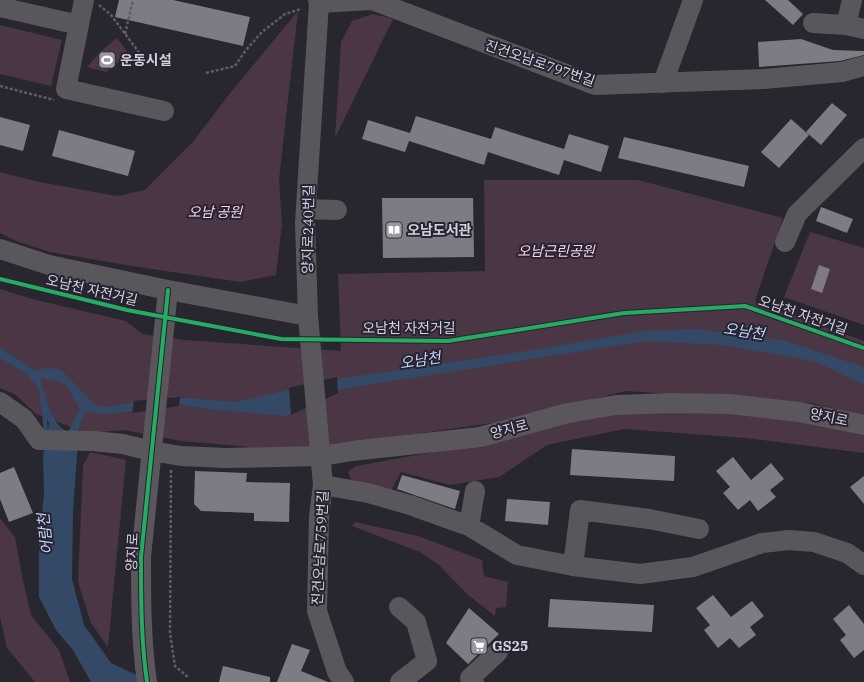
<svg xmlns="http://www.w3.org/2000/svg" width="864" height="682" font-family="'IBM Plex Serif','Noto Sans KR',serif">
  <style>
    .green { fill: #4b3645 }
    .water { fill: #344965; fill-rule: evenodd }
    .pier { fill: #28262e }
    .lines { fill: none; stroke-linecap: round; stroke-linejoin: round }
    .stream { stroke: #344965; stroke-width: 4.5 }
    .building { fill: #7d7c84 }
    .path { stroke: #5f5d62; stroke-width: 2.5; stroke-dasharray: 3 2; stroke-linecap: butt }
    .minor { stroke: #5a575c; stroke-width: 20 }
    .cycleway-casing { stroke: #272332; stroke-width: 6 }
    .cycleway { stroke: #26ab63; stroke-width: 4 }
    .labels { text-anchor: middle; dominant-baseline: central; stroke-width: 4; stroke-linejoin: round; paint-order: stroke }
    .poi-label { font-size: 14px; font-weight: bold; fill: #d4d2dc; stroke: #272332; text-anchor: start }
    .street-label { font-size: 14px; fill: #d4d2dc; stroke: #272332 }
    .park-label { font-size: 14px; font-style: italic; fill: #fbd4ec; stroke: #272332 }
    .water-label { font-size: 15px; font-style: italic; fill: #bfd8f9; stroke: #272332 }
  </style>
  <rect width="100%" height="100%" fill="#28262e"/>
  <path class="green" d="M298,11l-19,168 3,45 -6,51 -36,7 -108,-16 -82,-14 -34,-11 -16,-8v-61l39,10 78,14 28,-6 47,-47 39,-51z
    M373,14l20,5 -58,119 6,-96 11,-21z
    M0,25l62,15 -11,46 -51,-12z
    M117,38l12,16 -23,18 -19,-5 13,-15z
    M484,180h154l145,38 -28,83 109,40v76l-52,-14 -186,-12 -127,31 -204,29 -114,-10 -57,-11 -36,3 -52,-19 -20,-19 -16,-7v-99l36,11 90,21 16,13 42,6 157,11 -3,-77 147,-3z
    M810,232l54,16v77l-80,-28z
    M735,410l129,21v22l-118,-15 -122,-9 -77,16 -48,32 -49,8 -49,-13 -10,19 -39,-9 -4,-10 8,-6 151,-27 48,-16 63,-12z
    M90,452l36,8 -18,187 -17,-24 -13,-41 5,-116z
    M0,518l15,19 8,44 8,34 28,35 11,32h-35l-28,-34 -7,-31z
    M355,522l63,14 64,24 2,16 24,6 -2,25 -10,1 -1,8 -28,-22 -28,-29 -19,-13 -68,-26z"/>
  <path class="water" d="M697,329l39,6 47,5 81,27v18l-47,-23 -94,-17 -78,-4 -303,48 -56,27 -77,-7 -31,-5 -69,10 -24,-2 -6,15 -6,85 -1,67 12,46 27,38 41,19h-61l-18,-32 -17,-20 -17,-33v-55l5,-48 -1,-38 6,-33 -8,-14 -2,-19 -12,-16 -27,-16v-11l36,24 8,-3 16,1 34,35 11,3 44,-7 37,-2 49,4 102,-23 190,-28 117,-20zM40,378l13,2 13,5 12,21 2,3 -12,23c-18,-8 -22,-37 -28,-54z"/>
  <path class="pier" d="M337,377l1,16 -47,22 -2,-27z
    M180,397l-1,9 -47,7 2,-12z"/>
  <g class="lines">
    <path class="stream" d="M44,408l2,27"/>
  </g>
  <path class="building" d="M119,0h54l77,17 -7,29 -128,-29z
    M765,0h23l15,14 -10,11z
    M801,39l32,11 31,1v4l-24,6 -81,6 -1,-25z
    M832,103l15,12 -26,30 -15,-13z
    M416,116l75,23 4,-12 69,22 5,-15 40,12 -8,26 -37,-12 -5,15 -71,-23 -4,13 -75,-24 -4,11 -43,-13 6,-19 42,13z
    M0,117l30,8 -7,26 -23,-6z
    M791,119l18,16 -30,33 -18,-16z
    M59,130l76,21 -7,25 -76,-20z
    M624,137l125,29 -5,21 -126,-29z
    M382,198h91l1,59 -91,1z
    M821,207l32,12 -6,14 -31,-12z
    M819,265l11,4 -8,24 -11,-4z
    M572,449l103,7 -1,25 -104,-6z
    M733,457l18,23 20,-17 13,16 -14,11 6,7 -18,14 -8,-11 -12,10 -15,-17 7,-6 -14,-16z
    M14,467l19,46 -24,9 -9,-23v-26z
    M195,471l52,2 -1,9 44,1 -1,39 -35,-1v-8l-53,-2 -7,-7z
    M402,475l58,16 -5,18 -58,-20z
    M864,476v28l-14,-17z
    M507,499l43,3 -2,23 -43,-4z
    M713,595l18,22 21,-16 12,15 -14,11 6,8 -17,13 -9,-10 -12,10 -14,-18 6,-5 -14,-17z
    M550,599l104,6 -2,27 -104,-5z
    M849,605l15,19v26l-10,8 -14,-18 6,-5 -13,-16z
    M469,608l30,26 -31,30 -22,-21z
    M292,644l18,6 -9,21 27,11h-51z
    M223,666l47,11v5h-51z"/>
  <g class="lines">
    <path class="path" d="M99,5l12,10 30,40
      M125,34l8,-34
      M206,73l29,-7 11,-16 16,-18 23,-18 16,-5
      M0,86l54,14
      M171,470l-1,163 5,33 14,12"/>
    <path class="minor" d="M84,0l-18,89 98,22
      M319,3l53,-3 223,85 169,-6 78,-7 22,-6
      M0,7l79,18
      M813,23l33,2 18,4
      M846,25l6,-25
      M663,83l30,-83
      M306,209l31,1
      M785,242l12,-28 67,-66
      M0,249l49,16 119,25 140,26 -3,-93 14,-220 -1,-3
      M308,316l15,169 -4,32 -2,94 20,61 7,10
      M0,402l24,17 15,21 54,1 30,3 28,7 30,5 45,2 96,-2 30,-5 128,-14 88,-24 48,-8 56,-2 58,1 69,8 65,13
      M323,485l45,8 42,12 59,21 48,29 56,11 67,8 53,-7 69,-24 27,-3 25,2 33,11 17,12
      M469,526l6,-35
      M573,566l7,-56 69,9 50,10
      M399,607l17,15 11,39 -27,21
      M147,682c-6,-41 -6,-84 -6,-125l27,-267
      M474,682l-4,-4 28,-26"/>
    <defs>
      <path id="cycleway" d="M0,279l127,31 154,29 167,2 176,-28 121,-7 119,42
        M147,682c-6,-41 -6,-84 -6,-125l27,-267"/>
    </defs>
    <use href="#cycleway" class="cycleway-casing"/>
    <use href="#cycleway" class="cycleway"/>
  </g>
  <defs>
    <symbol id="stadium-square" viewBox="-11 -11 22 22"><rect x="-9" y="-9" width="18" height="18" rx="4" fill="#98969f" stroke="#272332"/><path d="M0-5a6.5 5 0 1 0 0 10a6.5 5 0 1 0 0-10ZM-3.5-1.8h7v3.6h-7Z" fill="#fff"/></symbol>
    <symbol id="library-square" viewBox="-11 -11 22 22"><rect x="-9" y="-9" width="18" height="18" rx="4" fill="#98969f" stroke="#272332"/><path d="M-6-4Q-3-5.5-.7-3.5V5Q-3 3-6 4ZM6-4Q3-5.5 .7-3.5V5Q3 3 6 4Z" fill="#fff"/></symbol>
    <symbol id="supermarket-square" viewBox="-11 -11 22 22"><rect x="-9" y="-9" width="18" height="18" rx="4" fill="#98969f" stroke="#272332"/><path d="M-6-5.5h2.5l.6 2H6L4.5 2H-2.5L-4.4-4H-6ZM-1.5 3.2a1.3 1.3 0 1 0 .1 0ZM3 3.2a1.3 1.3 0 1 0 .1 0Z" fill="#fff"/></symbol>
  </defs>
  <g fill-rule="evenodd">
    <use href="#stadium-square" x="97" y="50" width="20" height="20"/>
    <use href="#library-square" x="384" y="220" width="20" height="20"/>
    <use href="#supermarket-square" x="469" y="636" width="20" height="20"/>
  </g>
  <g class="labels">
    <g class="poi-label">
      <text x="120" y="60">운동시설</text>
      <text x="407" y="230">오남도서관</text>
      <text x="492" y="646">GS25</text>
    </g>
    <g class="street-label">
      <text transform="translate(540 63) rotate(19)">진건오남로797번길</text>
      <text transform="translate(308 229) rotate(-89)">양지로240번길</text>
      <text transform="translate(92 290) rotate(13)">오남천 자전거길</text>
      <text transform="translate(803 315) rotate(19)">오남천 자전거길</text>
      <text x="409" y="328">오남천 자전거길</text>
      <text transform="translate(829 417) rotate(12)">양지로</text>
      <text transform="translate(509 429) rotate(-15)">양지로</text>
      <text transform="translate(320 548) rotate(-87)">진건오남로759번길</text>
      <text transform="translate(132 552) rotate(-87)">양지로</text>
    </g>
    <g class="park-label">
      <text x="215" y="212">오남 공원</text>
      <text x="556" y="251">오남근린공원</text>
    </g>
    <g class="water-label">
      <text transform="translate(744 331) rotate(8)">오남천</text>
      <text transform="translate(420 360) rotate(-9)">오남천</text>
      <text transform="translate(45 534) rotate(-96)">어람천</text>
    </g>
  </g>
</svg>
